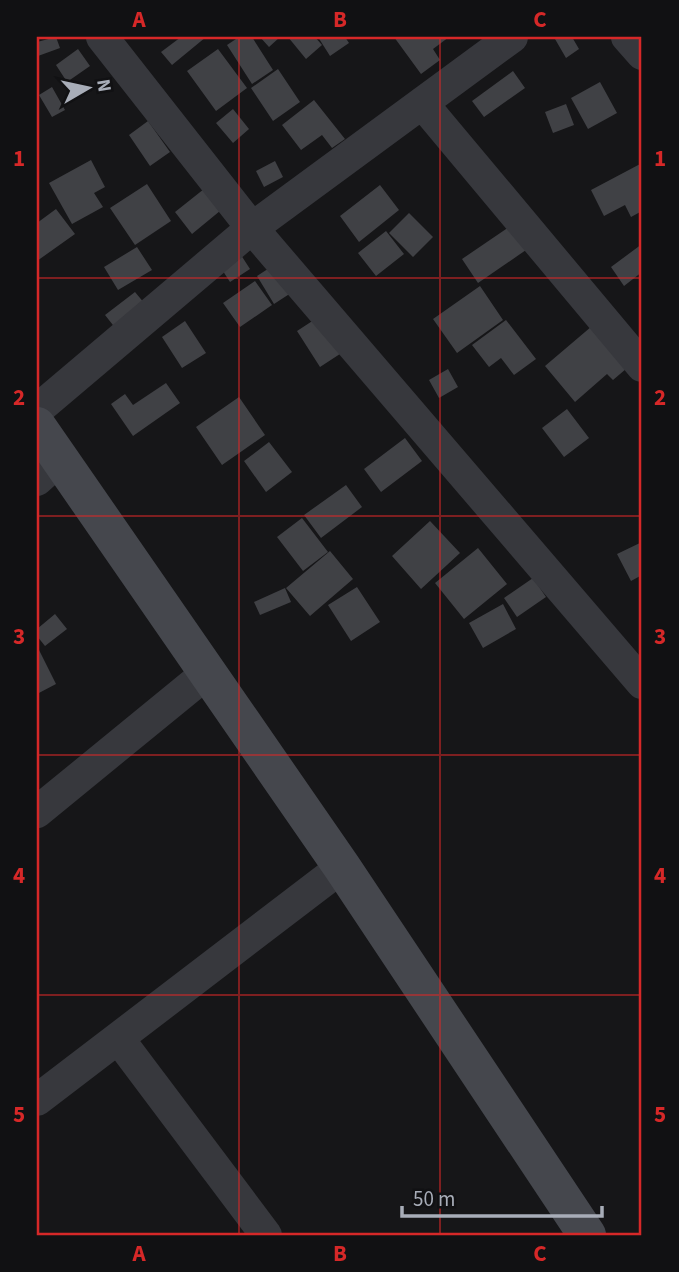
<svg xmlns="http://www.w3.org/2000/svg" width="679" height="1272" font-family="'Source Sans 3',sans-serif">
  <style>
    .building { fill: #404145 }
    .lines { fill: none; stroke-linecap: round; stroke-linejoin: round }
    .street { stroke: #37383d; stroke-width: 32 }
    .secondary { stroke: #45474d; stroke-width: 38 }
    .grid { fill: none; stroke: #d62828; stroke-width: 2; stroke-opacity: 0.55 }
    .neatline { fill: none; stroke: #d62828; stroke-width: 2.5 }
    .grid-label { font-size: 23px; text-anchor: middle; font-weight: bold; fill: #d62828 }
  </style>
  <rect width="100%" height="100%" fill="#161618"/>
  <path class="building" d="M56,37l4,11 -22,8 -1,-14z
    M181,37h25l-34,28 -11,-13z
    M239,37h13l21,33 -21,14 -25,-39z
    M260,37h20l-11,10z
    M288,37h27l7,8 -16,14z
    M318,37h27l4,6 -19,13z
    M394,37h55l-16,12 7,11 -19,14z
    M559,37h13l7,12 -13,9 -11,-19z
    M78,49l12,17 -23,16 -11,-17z
    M218,49l29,39 -31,23 -29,-40z
    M278,69l22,33 -27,19 -22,-33z
    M513,71l12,17 -41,29 -12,-16z
    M600,82l17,31 -29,16 -17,-31z
    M52,87l13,23 -13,7 -13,-22z
    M314,100l31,39 -13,9 -10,-13 -21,15 -19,-25z
    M566,104l8,21 -21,8 -8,-21z
    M233,109l16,20 -16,14 -17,-20z
    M148,121l22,31 -20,14 -21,-31z
    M91,160l14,27 -11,6 9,14 -31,17 -23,-41z
    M275,161l8,16 -19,10 -8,-16z
    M642,163v48l-11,6 -6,-12 -21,11 -13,-26z
    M147,184l24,37 -36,24 -25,-37z
    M209,185l17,21 -34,28 -17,-22z
    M380,185l19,25 -40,32 -19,-26z
    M56,209l19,25 -38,27v-38z
    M409,213l24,24 -20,20 -24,-24z
    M509,227l17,23 -48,33 -16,-24z
    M386,231l18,23 -28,22 -18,-23z
    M642,244v28l-18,14 -13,-19z
    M137,247l15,23 -34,20 -14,-23z
    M241,255l9,14 -20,13 -9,-14z
    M277,263l17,28 -20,13 -17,-28z
    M255,281l17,24 -32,22 -17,-24z
    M480,286l23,34 -46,33 -24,-34z
    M135,292l15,18 -30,24 -15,-19z
    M605,315l35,42 -27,23 -6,-6 -32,28 -30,-36z
    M320,316l23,36 -23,15 -23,-36z
    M506,320l30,39 -22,16 -13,-17 -12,9 -17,-22z
    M185,321l21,32 -24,15 -20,-31z
    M448,369l10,18 -19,11 -10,-18z
    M166,383l14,20 -47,33 -22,-32 14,-10 8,11z
    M239,397l26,38 -43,30 -26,-38z
    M567,409l22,29 -25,19 -22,-29z
    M405,438l17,23 -41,31 -17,-23z
    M269,442l23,30 -26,20 -22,-31z
    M346,485l16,22 -41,31 -17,-23z
    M302,518l26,34 -25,19 -26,-34z
    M430,521l30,32 -39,36 -29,-33z
    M642,542v33l-11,6 -14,-27z
    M478,548l29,36 -43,35 -29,-36z
    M330,551l23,28 -43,37 -24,-28z
    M533,578l13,19 -29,20 -13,-19z
    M357,587l23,35 -29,19 -23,-36z
    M285,588l6,14 -31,13 -6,-13z
    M503,604l13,25 -33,19 -14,-25z
    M55,614l12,15 -22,17 -8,-10v-7z
    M37,646l19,38 -19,10z"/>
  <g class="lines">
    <path class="street" d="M102,37l150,191 390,455
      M627,37l15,17
      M422,103l220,263
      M37,410l215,-182 260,-191
      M37,480l22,-20
      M37,812l170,-139
      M118,1038l148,197
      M37,1100l305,-233"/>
    <path class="secondary" d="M37,426l305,441 245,368"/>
  </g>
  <path class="grid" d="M239,37v1198M440,37v1198M37,278h605M37,516h605M37,755h605M37,995h605"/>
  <rect width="679" height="1272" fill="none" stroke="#111113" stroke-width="77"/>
  <g transform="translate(88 88) rotate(81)" stroke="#111113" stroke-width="5" paint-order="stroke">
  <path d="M0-5L12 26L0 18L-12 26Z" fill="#a8adb8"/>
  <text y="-10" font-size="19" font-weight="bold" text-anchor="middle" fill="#a8adb8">N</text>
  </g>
  <path d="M402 1206v10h200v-10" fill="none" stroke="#a8adb8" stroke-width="3.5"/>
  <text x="413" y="1206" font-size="21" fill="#a8adb8" stroke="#111113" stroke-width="5" paint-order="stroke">50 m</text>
  <rect x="38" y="38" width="602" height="1196" class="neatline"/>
  <g class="grid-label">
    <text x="139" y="27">A</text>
    <text x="340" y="27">B</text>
    <text x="540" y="27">C</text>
    <text x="19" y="166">1</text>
    <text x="660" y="166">1</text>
    <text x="19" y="405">2</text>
    <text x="660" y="405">2</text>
    <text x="19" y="644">3</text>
    <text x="660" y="644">3</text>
    <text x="19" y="883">4</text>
    <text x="660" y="883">4</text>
    <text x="19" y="1122">5</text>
    <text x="660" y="1122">5</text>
    <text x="139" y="1261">A</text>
    <text x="340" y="1261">B</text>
    <text x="540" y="1261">C</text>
  </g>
</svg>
